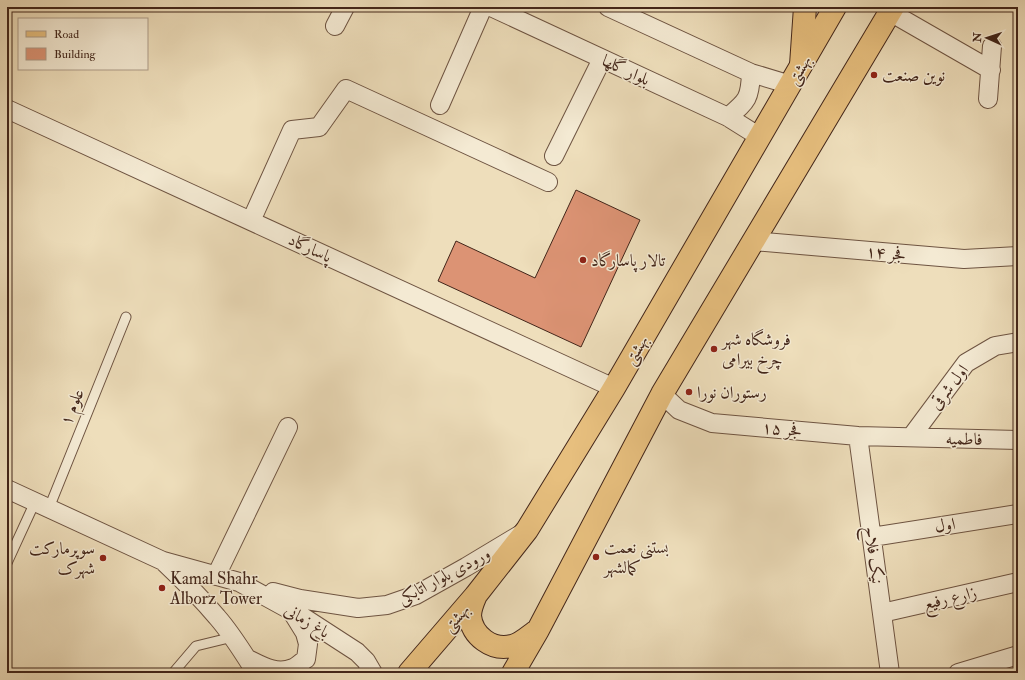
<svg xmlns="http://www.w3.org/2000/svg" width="1025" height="680" font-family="'IM FELL Double Pica',Amiri,serif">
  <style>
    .building { fill: #dc9374; stroke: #43261a }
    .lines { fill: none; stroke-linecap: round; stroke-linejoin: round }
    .service-casing { stroke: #6e5442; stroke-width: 11 }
    .minor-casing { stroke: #6e5442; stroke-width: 20 }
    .primary-casing { stroke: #43261a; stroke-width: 24 }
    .trunk-casing { stroke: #43261a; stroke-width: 24 }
    .service { stroke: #f4ead3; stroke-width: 9 }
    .minor { stroke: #f4ead3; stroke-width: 18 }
    .primary { stroke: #e7bf7e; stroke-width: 22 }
    .trunk { stroke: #e7bf7e; stroke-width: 22 }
    .poi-dot { fill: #8f2418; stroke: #f4ead3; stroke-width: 1.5 }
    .labels { text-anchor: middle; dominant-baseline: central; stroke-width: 3; stroke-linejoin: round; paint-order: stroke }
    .street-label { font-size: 17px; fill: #43261a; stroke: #f4ead3 }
    .poi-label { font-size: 17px; fill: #43261a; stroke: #f4ead3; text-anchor: start }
  </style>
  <rect width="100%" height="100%" fill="#eedebb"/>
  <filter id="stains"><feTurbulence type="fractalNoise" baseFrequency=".005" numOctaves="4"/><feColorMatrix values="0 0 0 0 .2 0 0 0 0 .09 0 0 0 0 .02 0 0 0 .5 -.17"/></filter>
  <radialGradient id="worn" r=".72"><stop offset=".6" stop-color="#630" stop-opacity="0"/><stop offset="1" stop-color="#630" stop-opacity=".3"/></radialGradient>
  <path class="building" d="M576,190l64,30 -59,127 -143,-66 18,-40 79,37z"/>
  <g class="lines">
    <defs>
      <path id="service" d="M49,508l77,-191
        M7,563l28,-61
        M173,673l23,-27 37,-9"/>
      <path id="minor" d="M491,7l237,110 32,20
        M608,7l143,66 40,12
        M890,12l101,58
        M335,26l10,-19
        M988,99l4,-53
        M440,105l43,-98
        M7,109l607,279
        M728,117c19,-16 22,-18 23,-44
        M554,156l48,-97
        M251,221l41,-91 27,-3 27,-38 202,93
        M753,241l211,18 54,-3
        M662,394l17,16 33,13 146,13 160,4
        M858,436l32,237
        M911,437l55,-74 29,-17 23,-4
        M7,489l156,72 76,21 64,35 54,35 9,9 7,12
        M872,537l146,-23
        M165,563c18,17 36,35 52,54 15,17 27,37 39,56
        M216,576l72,-149
        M273,592l27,7 58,9 29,-3 29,-10 50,-28 55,-33
        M882,613l136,-31
        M248,659c14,7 29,16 45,9 5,-2 9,-7 13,-9l2,-15 -3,-11 -13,-21
        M958,673l60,-18"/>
      <path id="primary" d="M801,65l4,-58"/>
      <path id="trunk" d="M476,595c-3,7 -6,13 -6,21 2,20 22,35 42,30 9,-2 16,-9 23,-14
        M409,673l67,-78 51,-65 87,-142 221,-381
        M513,673l25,-43 124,-236 231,-387"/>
    </defs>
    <use href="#service" class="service-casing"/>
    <use href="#minor" class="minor-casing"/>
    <use href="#primary" class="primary-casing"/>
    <use href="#trunk" class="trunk-casing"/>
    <use href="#service" class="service"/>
    <use href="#minor" class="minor"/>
    <use href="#primary" class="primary"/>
    <use href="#trunk" class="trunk"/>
  </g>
  <g class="poi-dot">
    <circle cx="874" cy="75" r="4"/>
    <circle cx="583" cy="260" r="4"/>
    <circle cx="714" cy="349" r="4"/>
    <circle cx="689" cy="392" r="4"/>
    <circle cx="596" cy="557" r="4"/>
    <circle cx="103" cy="558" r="4"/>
    <circle cx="162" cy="588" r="4"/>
  </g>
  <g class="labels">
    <g class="street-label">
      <text transform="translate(626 70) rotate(25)">بلوار گلها</text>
      <text transform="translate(799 70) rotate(-60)">بهشتی</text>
      <text transform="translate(310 248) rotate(25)">پاسارگاد</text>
      <text transform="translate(886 253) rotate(5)">فجر ۱۴</text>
      <text transform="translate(636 350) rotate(-60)">بهشتی</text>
      <text transform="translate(949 387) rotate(-52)">اول شرقی</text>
      <text transform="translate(72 407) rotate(-68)">علوم ۱</text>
      <text transform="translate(782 429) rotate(5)">فجر ۱۵</text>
      <text transform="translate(964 439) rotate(1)">فاطمیه</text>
      <text transform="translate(945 525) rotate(-9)">اول</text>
      <text transform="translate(874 555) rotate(82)">نیک فلاح</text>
      <text transform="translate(444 576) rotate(-28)">ورودی بلوار اتابکی</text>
      <text transform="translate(950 598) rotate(-13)">زارع رفیع</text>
      <text transform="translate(456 618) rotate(-49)">بهشتی</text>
      <text transform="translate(307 621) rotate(31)">باغ زمانی</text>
    </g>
    <g class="poi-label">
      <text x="882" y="75">نوین صنعت</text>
      <text x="591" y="260">تالار پاسارگاد</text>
      <text x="722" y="339">فروشگاه شهر<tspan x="722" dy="20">چرخ بیرامی</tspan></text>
      <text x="697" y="392">رستوران نورا</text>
      <text x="604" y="547">بستنی نعمت<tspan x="604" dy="20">کمالشهر</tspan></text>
      <text x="95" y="548" text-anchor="end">سوپرمارکت<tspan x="95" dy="20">شهرک</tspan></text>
      <text x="170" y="578">Kamal Shahr<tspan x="170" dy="20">Alborz Tower</tspan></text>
    </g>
  </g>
  <rect width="1025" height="680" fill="none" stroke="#eedebb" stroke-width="24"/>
  <rect x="8" y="8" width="1009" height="664" fill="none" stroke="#43261a" stroke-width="2"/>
  <rect x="12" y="12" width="1001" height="656" fill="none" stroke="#43261a"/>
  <rect x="18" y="18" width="130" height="52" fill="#f4ead3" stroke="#ad9c89"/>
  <rect x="26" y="31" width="20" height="6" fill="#e7bf7e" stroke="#ad9c89"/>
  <text x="54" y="38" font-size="12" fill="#43261a">Road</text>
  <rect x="26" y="48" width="20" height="12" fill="#dc9374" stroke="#ad9c89"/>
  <text x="54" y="58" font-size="12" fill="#43261a">Building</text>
  <g transform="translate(987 38) rotate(273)" stroke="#f4ead3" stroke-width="3" paint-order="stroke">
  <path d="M0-3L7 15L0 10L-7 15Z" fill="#43261a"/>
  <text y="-6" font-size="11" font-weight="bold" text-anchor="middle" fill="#43261a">N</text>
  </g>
  <rect width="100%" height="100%" filter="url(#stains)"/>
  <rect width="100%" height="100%" fill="url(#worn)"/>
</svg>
